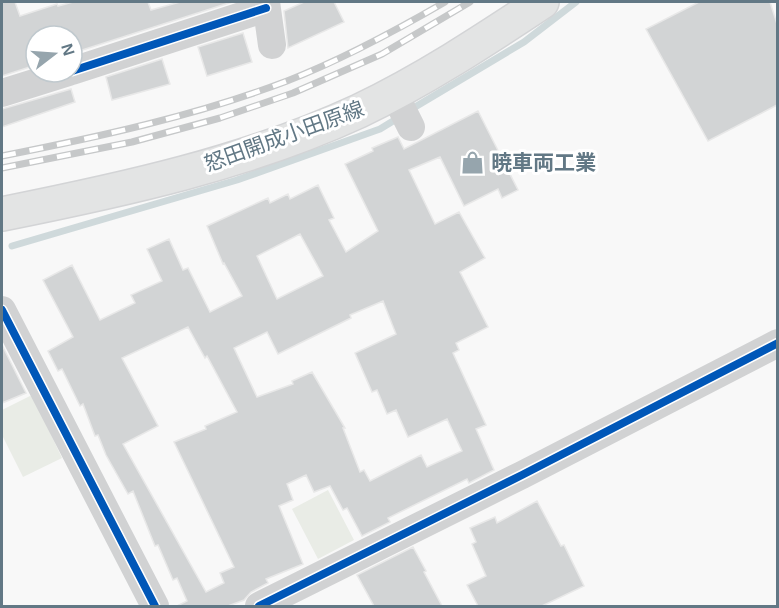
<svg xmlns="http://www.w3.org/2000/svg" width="779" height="608" font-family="Helvetica,'Noto Sans JP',sans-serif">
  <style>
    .green { fill: #e9ece6 }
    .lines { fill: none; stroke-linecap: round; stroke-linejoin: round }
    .stream { stroke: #cfd9db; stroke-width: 7 }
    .building { fill: #d2d4d5; stroke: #e8e8e8; stroke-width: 1.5; fill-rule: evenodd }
    .major-casing { stroke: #d3d4d6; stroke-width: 36 }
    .minor { stroke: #d1d2d3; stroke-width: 28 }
    .major { stroke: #e3e4e4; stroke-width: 33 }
    .rail-casing { stroke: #c6c8c9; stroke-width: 7 }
    .rail { stroke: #fff; stroke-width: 4.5; stroke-dasharray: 14; stroke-linecap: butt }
    .cycleway-casing { stroke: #fff; stroke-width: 11 }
    .cycleway { stroke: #0057b8; stroke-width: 8 }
    .labels { text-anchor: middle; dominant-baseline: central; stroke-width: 6; stroke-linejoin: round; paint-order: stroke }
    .street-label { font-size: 21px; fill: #627885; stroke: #fff }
    .poi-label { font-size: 21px; font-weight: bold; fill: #627885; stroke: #fff; text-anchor: start }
  </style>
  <rect width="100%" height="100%" fill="#f8f8f8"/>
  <path class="green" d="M32,395l30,63 -39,19 -21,-42v-25z
    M328,490l26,50 -36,19 -26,-50z"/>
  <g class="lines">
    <path class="stream" d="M410,110l114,-68 52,-40
      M12,246l225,-66 143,-51 18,-11"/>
  </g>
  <path class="building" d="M2,2h13l5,14 37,-12 1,2 15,-4h75l3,8 29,-8h52l-156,50 -6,-20 -14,4h-20v29l-34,11z
    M304,2h30l10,20 -56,26 -4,-37z
    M699,2h71l7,22v81l-69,36 -62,-112z
    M243,33l9,29 -45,14 -9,-29z
    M162,59l8,25 -58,16 -6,-23z
    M71,89l4,13 -73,25v-18z
    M478,111l40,79 -16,8 -4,-9 -34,17 -24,-49 -31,13 26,54 24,-12 26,46 -25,14 28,55 -32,16 3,7 -6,3 33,72 -10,4 18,41 -25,13 -2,-4 -79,39 2,4 -28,14 -15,-28 -4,2 -13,-24 -16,6 -8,-17 -19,9 6,16 -14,6 24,58 -37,15 2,4 -17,9 -7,8 -16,6h-51l10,-5 -10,-23 -4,2 -15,-35 -3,1 -22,-55 -5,3 -22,-39 -8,-20 -3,1 -12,-32 -3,2 -18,-37 -4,2 -10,-20 25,-14 -30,-57 29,-15 28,55 35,-17 -4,-8 31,-14 -15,-32 22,-10 14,31 5,-2 22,44 32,-16 -18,-33 -1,1 -16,-38 61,-28 2,5 18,-9 2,5 28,-14 16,33 -5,2 17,32 32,-21 -33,-67 28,-13 -1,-3 26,-11 6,12zM300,234l23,42 -46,23 -20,-43zM383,301l13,33 -41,19 17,39 5,-2 10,24 9,-4 12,27 39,-18 15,32 -35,16 -6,-12 -51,26 -6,-11 -4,2 -17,-44h2l-33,-56 -20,9 1,3 -36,13 -23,-49 33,-16 11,22 73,-36 -1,-3zM188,327l17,31 2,-2 30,56 -32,14 1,3 -32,13 60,125 -14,6 4,10 -18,9 -83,-148 35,-18 -36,-68z
    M2,345l24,48 -24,10z
    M537,501l24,45 3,-1 20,41 -42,20h-64l-11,-21 19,-9 -14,-32 4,-2 -6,-14 25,-11 2,6z
    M413,547l13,24 -2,1 18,34h-68l-17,-31z"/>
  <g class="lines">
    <defs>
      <path id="major" d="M2,214c120,-24 245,-51 357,-103 65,-31 124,-70 183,-109"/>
    </defs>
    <use href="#major" class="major-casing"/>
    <path class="minor" d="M266,2l6,43
      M72,71l194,-63
      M2,93l67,-21
      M394,93l17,34
      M2,310l153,296
      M259,606l263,-131 256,-132"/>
    <use href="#major" class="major"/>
    <defs>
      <path id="rail" d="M2,156c96,-19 193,-40 285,-75 54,-21 108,-50 158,-79
        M2,168l130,-26 88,-24 73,-25 89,-39 88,-52"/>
    </defs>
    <use href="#rail" class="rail-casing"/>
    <use href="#rail" class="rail"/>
    <defs>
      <path id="cycleway" d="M72,71l194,-63
        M2,310l153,296
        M259,606l263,-131 256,-132"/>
    </defs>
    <use href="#cycleway" class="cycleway-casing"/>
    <use href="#cycleway" class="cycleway"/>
  </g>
  <defs>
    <symbol id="shop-bare" viewBox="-9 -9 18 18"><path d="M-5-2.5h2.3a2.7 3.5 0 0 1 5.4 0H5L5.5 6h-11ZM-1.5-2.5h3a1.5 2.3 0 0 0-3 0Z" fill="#96a5ad" stroke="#fff" stroke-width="2.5" paint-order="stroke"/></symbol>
  </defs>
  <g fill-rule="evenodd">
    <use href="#shop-bare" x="456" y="146" width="33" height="33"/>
  </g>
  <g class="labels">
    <g class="street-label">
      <text transform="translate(284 136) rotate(-20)">怒田開成小田原線</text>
    </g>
    <g class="poi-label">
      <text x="491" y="162">暁車両工業</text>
    </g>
  </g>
  <rect width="779" height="608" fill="none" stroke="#627885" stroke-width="6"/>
  <g transform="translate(54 54) rotate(73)"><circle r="28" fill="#ffffff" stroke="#c0c9ce" stroke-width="1.5"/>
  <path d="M0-4.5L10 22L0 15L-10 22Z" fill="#96a5ad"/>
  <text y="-9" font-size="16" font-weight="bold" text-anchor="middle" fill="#627885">N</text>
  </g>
</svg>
